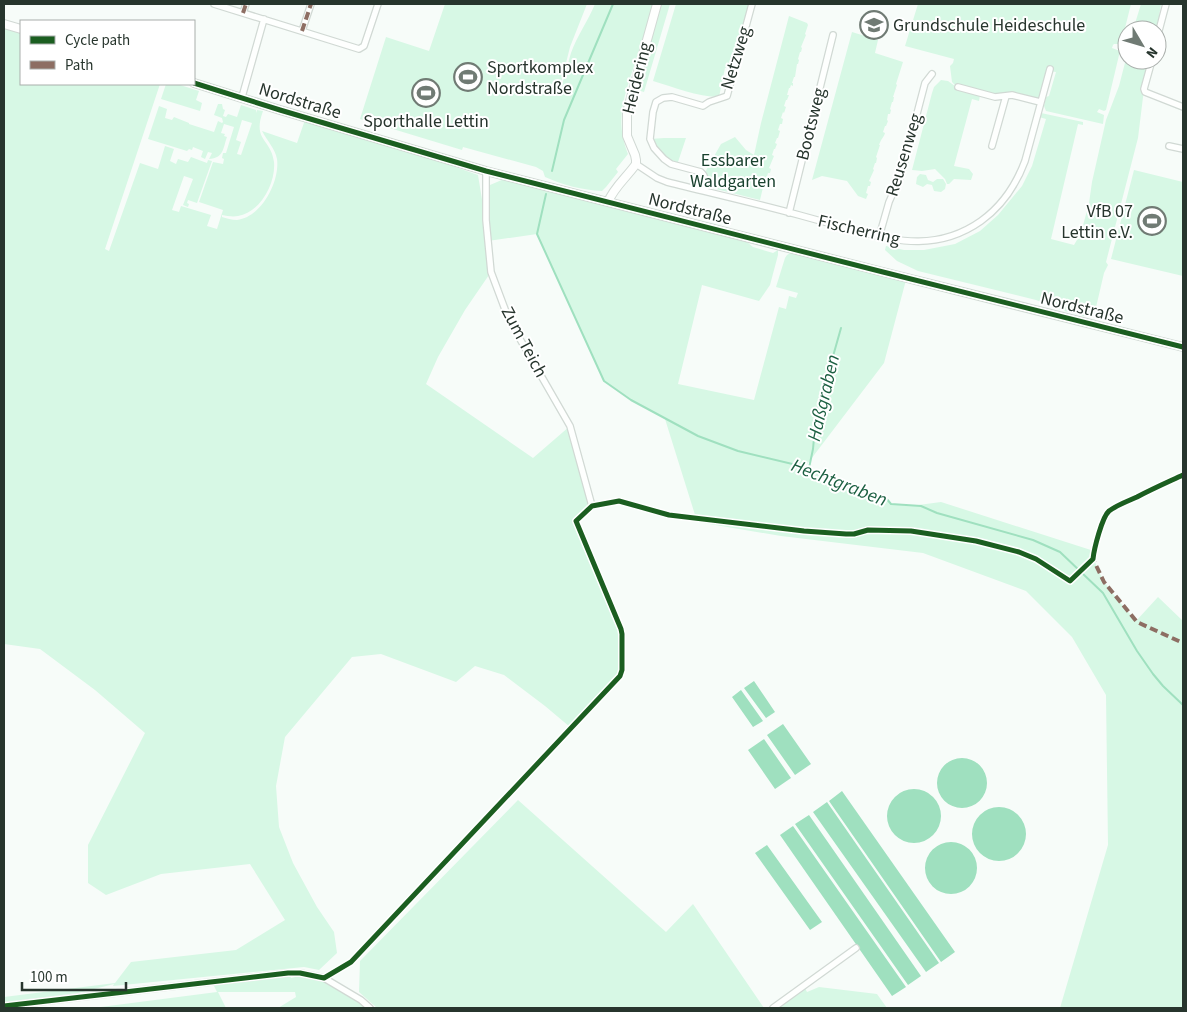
<svg xmlns="http://www.w3.org/2000/svg" width="1187" height="1012" font-family="'Source Sans 3',sans-serif">
  <style>
    .green { fill: #d7f8e5; fill-rule: evenodd }
    .water { fill: #9fe0bf }
    .lines { fill: none; stroke-linecap: round; stroke-linejoin: round }
    .stream { stroke: #9fe0bf; stroke-width: 2 }
    .street-casing { stroke: #d1d9d4; stroke-width: 8 }
    .secondary-casing { stroke: #d1d9d4; stroke-width: 10 }
    .street { stroke: #fefffe; stroke-width: 5.5 }
    .secondary { stroke: #fefffe; stroke-width: 8 }
    .quiet { stroke: #8d6e63; stroke-width: 4; stroke-dasharray: 8 4; stroke-linecap: butt }
    .cycleway-casing { stroke: #fff; stroke-width: 8 }
    .cycleway { stroke: #1b5e20; stroke-width: 5 }
    .labels { text-anchor: middle; dominant-baseline: central; stroke-width: 4; stroke-linejoin: round; paint-order: stroke }
    .poi-label { font-size: 18px; fill: #27352d; stroke: #fff; text-anchor: start }
    .street-label { font-size: 18px; fill: #27352d; stroke: #fff }
    .park-label { font-size: 18px; fill: #19412e; stroke: #fff }
    .water-label { font-size: 19px; font-style: italic; fill: #1c6042; stroke: #fff }
  </style>
  <rect width="100%" height="100%" fill="#f7fcf9"/>
  <path class="green" d="M445,4h142l-17,43 -11,44c6,-12 8,-25 12,-38 6,-17 17,-32 24,-49h58c-5,18 -11,37 -17,56 -11,34 -22,59 -8,94l-12,15 2,3 -12,15 -4,4c-20,-1 -39,-6 -57,-14l-2,-6 -7,-4 -73,-20 -1,3 -102,-31 26,-82 43,14z
    M660,4h10l-26,88 -7,-2z
    M676,4h73l-18,61 -6,3 -6,29c-22,0 -45,-10 -66,-16z
    M918,4h213l-10,40h-7l-1,1 -1,3 8,3 -14,59 -2,1 -5,-2 -2,3 7,3 -1,9 -57,-13 -2,-5 2,-9 3,-1 7,-24 -7,-1 -9,31 -28,-7 -17,2 -40,-12 -3,-3 -2,-16 3,-3 1,-4 -49,-13z
    M1141,4h20l-4,26h-24z
    M789,16l18,7 1,2 -3,9 1,1 -5,12 1,1 -1,4h-1l-2,7 1,1 -1,4h-1l-2,13h-1l-2,6h1v3l-2,-1 -1,3h-1l-2,7h2l-2,5h-1l-2,6 2,1 -2,6 -1,-1 -2,6 2,1 -1,5h-2l-2,6 2,1 -2,7h-1l-2,5 2,1 -2,5h-1l-2,6 2,1 -5,12 2,1 -1,4h-2l-2,6h-1l-5,21 -56,-14v-12l17,-30 14,-7 11,13 8,5 7,-32z
    M4,25l17,5v54h139l-55,165 4,2 31,-88 18,6 7,-23 9,3 -4,12 6,3 2,-5 10,3 3,-5 16,6 1,-3 4,1 -15,42 -9,-3 -1,3 2,1 -1,3 -5,-2 10,-26 -9,-3 -12,34 7,2 2,-6 30,9 -4,11 10,3 6,-19 -24,-8 14,-40 10,2 1,-5 -2,-1 1,-5h3l8,-26 -10,-3 -3,9 4,1 -1,2 3,1c-4,11 -3,21 -18,22l3,-6 -4,-1 -3,7 -4,-2 2,-6 -10,-4 -1,3 -3,-1 -2,2 -39,-12 11,-33 8,3 -2,9 7,2 2,-3 15,6v1l25,8 4,-11 4,2 1,-1 -1,-4 -8,-3 4,-11h4l1,5 2,1 -2,6 3,1 2,-3 9,3 4,-12 15,5v3l1,-3 6,1c-11,30 8,27 11,51 2,21 -14,51 -36,54 -5,1 -11,0 -16,-1v2c4,1 10,3 15,3 25,-3 43,-39 40,-61 -2,-11 -10,-18 -15,-28l35,12 9,-26 53,16 119,42 10,61 2,-51 14,-6 243,63 6,5 20,6 5,-3v5l-8,30 -11,16 -57,-16 -24,99 76,16 25,-93 7,2 3,-13 7,2 2,-5 -22,-6 9,-29 2,-3 5,-3 114,28 -22,83 -79,104 64,32 17,-1 5,6 20,2 30,-4 153,49c-2,23 28,53 42,70l22,-24 25,24v387h-123l48,-163 -2,-150 -34,-58 -46,-46 -103,-38 -142,-17 -89,-15 4,-3 -31,-99 -34,-19 -27,-19 -67,-147 -49,7 3,31 -26,38 -27,47 -12,27 107,74 37,-32 22,80 -11,9 -5,6 25,64 20,44 1,5v36l-2,6 -50,51 -25,-21 -41,-31 -29,-9 -19,16 -75,-28 -29,3 -67,80 -9,49 3,41 14,36 24,44 17,25 3,21 -18,17 -15,-3 -191,19 1,-2 -36,9 -74,9v-5l111,-14 16,-21 105,-12 49,-30 -35,-56 -89,10 -55,21 -18,-12v-38l57,-112 -50,-43 -55,-41 -36,-5zM242,120l10,3 -11,32 -4,-1 4,-12 -5,-2z
    M852,32l26,8 -3,13 28,9 -7,22 1,1 -4,12h1l-1,5h-1l-2,7 1,1 -1,4h-2l-1,6 1,1 -2,5h-1l-2,6 2,1c-1,4 -4,6 -6,12h1l-4,12 1,1 -1,5h-1l-2,6 1,1 -5,11 2,1 -1,4h-2l-2,7 2,1 -2,5 -8,-3 -11,-15 -25,-5 -10,4z
    M1127,55v5h24l-7,29 -6,49 -32,124 2,3 -4,8 -10,43h-11l-22,-6 -25,-10 -118,-29 -21,-10 -12,-11 1,-4 18,4h20l31,-6 25,-13 18,-16 24,-29 10,-20 14,-47 -7,-2 2,-4 42,9v3l-5,-1 -27,115 23,6 7,-12 8,-30 3,-21 14,-62 13,-34z
    M941,80l7,1 11,8 21,6 -1,6 -7,-2 -18,67 15,3 4,5 -2,6 -17,-1 -5,5h-2l-2,-5 -10,-10 -13,2 -10,-1 20,-77 2,-6z
    M166,84h11l22,7 -3,9 6,3 -2,8 -39,-12z
    M664,138h22l-9,27 -13,-6 -14,-20z
    M1134,170l49,12v94l-72,-17z
    M920,174l6,1 2,5 5,2 4,-3h6l3,5 -1,5 -4,3 -7,-1 -2,-6 -5,-1 -4,3 -7,-3 1,-7z
    M518,800l148,132 27,-28 71,104h-387l-18,-16 1,-31z
    M308,974l16,4 46,30h-92l18,-11 -1,-5h-77l8,16h-133l124,-16 -4,-8 77,-8 1,2z
    M800,986h4l3,6 12,-5 58,7 10,14h-119z"/>
  <path class="water" d="M754,681l21,31 -9,6 -22,-30z
    M741,690l22,31 -10,6 -21,-30z
    M783,724l28,40 -16,11 -28,-40z
    M764,739l27,39 -16,11 -27,-39z
    M937 783a25 25 0 1 1 50 0a25 25 0 1 1-50 0Z
    M887 816a27 27 0 1 1 54 0a27 27 0 1 1-54 0Z
    M842,791l113,161 -14,10 -112,-161z
    M827,802l112,161 -13,9 -113,-160z
    M972 834a27 27 0 1 1 54 0a27 27 0 1 1-54 0Z
    M809,815l112,161 -13,9 -113,-161z
    M793,826l113,161 -14,9 -112,-161z
    M925 868a26 26 0 1 1 52 0a26 26 0 1 1-52 0Z
    M767,845l55,77 -12,8 -55,-77z"/>
  <g class="lines">
    <path class="stream" d="M552,171l12,-51 49,-116
      M546,194l-9,40 67,147 27,19 67,36 40,15 67,16 64,32 17,-1 5,6 30,2 16,7 96,27 27,12 43,41 34,58 16,23 10,12 20,19
      M809,468l4,-19 2,-22 4,-23 11,-19 -2,-11 13,-46"/>
    <defs>
      <path id="street" d="M214,4l145,45 5,-3 14,-42
        M243,13l3,-9
        M302,31l9,-27
        M1157,38l9,-34
        M1152,60l-8,29 1,3 38,15
        M958,87l37,10 17,-2 28,7
        M242,97l22,-78
        M992,146l14,-50
        M1169,146l14,3
        M636,164l21,14 10,4c44,11 88,21 132,33 18,5 36,10 55,15 44,13 86,20 127,-9 21,-15 35,-36 44,-60l25,-92
        M486,171v49l5,52 18,48 61,106 22,80
        M704,191c1,-7 3,-14 -3,-19l-30,-8 -7,-5 -10,-11 -4,-9 3,-27 3,-10 7,-4 9,-1 31,9 6,-4 18,-6 25,-92
        M789,213l44,-178
        M879,237l10,-35 12,-27 24,-92 7,-9
        M4,1006l284,-33h12l24,5 37,22 9,8
        M773,1008l83,-60"/>
      <path id="secondary" d="M4,24l17,5
        M194,83l86,27 206,61 397,101 300,75
        M608,202c6,-15 19,-25 28,-38v-4l-1,-5 -8,-19v-24l30,-108"/>
    </defs>
    <use href="#street" class="street-casing"/>
    <use href="#secondary" class="secondary-casing"/>
    <use href="#street" class="street"/>
    <use href="#secondary" class="secondary"/>
    <path class="quiet" d="M243,13l3,-9
      M302,31l9,-27
      M1090,562l3,-3 11,23 33,40 46,21"/>
    <defs>
      <path id="cycleway" d="M194,83l86,27 206,61 397,101 300,75
        M4,1006l284,-33h12l24,5 27,-16 269,-286 2,-6v-36l-1,-5 -45,-108 16,-15 27,-5 50,14 135,16 42,3h8l14,-4 43,1 65,10 43,11 17,7 34,22 23,-22c1,-10 9,-42 16,-48 8,-6 19,-10 28,-14 15,-8 31,-15 46,-22"/>
    </defs>
    <use href="#cycleway" class="cycleway-casing"/>
    <use href="#cycleway" class="cycleway"/>
  </g>
  <defs>
    <symbol id="school-ring" viewBox="-11 -11 22 22"><circle r="9.5" fill="#fff" stroke="#707b74" stroke-width="1.5"/><path d="M0-5L7-2L0 1L-7-2ZM-4 1L0 2.5L4 1V4Q0 6-4 4Z" fill="#707b74"/></symbol>
    <symbol id="stadium-ring" viewBox="-11 -11 22 22"><circle r="9.5" fill="#fff" stroke="#707b74" stroke-width="1.5"/><path d="M0-5a6.5 5 0 1 0 0 10a6.5 5 0 1 0 0-10ZM-3.5-1.8h7v3.6h-7Z" fill="#707b74"/></symbol>
  </defs>
  <g fill-rule="evenodd">
    <use href="#school-ring" x="858" y="9" width="32" height="32"/>
    <use href="#stadium-ring" x="452" y="61" width="32" height="32"/>
    <use href="#stadium-ring" x="410" y="77" width="32" height="32"/>
    <use href="#stadium-ring" x="1136" y="205" width="32" height="32"/>
  </g>
  <g class="labels">
    <g class="poi-label">
      <text x="893" y="25">Grundschule Heideschule</text>
      <text x="487" y="67">Sportkomplex<tspan x="487" dy="21">Nordstraße</tspan></text>
      <text x="426" y="121" text-anchor="middle">Sporthalle Lettin</text>
      <text x="1133" y="211" text-anchor="end">VfB 07<tspan x="1133" dy="21">Lettin e.V.</tspan></text>
    </g>
    <g class="street-label">
      <text transform="translate(736 58) rotate(-73)">Netzweg</text>
      <text transform="translate(637 78) rotate(-76)">Heidering</text>
      <text transform="translate(300 101) rotate(17)">Nordstraße</text>
      <text transform="translate(811 124) rotate(-76)">Bootsweg</text>
      <text transform="translate(904 155) rotate(-73)">Reusenweg</text>
      <text transform="translate(690 209) rotate(14)">Nordstraße</text>
      <text transform="translate(859 230) rotate(13)">Fischerring</text>
      <text transform="translate(1082 308) rotate(14)">Nordstraße</text>
      <text transform="translate(524 342) rotate(62)">Zum Teich</text>
    </g>
    <g class="park-label">
      <text x="733" y="160">Essbarer<tspan x="733" dy="21">Waldgarten</tspan></text>
    </g>
    <g class="water-label">
      <text transform="translate(824 398) rotate(-77)">Haßgraben</text>
      <text transform="translate(839 483) rotate(21)">Hechtgraben</text>
    </g>
  </g>
  <rect width="1187" height="1012" fill="none" stroke="#27352d" stroke-width="10"/>
  <rect x="20" y="20" width="175" height="65" fill="#ffffff" stroke="#a9aeab"/>
  <rect x="30" y="36" width="25" height="8" fill="#1b5e20" stroke="#a9aeab"/>
  <text x="65" y="45" font-size="15" fill="#27352d">Cycle path</text>
  <rect x="30" y="61" width="25" height="8" fill="#8d6e63" stroke="#a9aeab"/>
  <text x="65" y="70" font-size="15" fill="#27352d">Path</text>
  <g transform="translate(1142 45) rotate(128)"><circle r="24" fill="#ffffff" stroke="#a9aeab"/>
  <path d="M0-4L9 19L0 12L-9 19Z" fill="#707b74"/>
  <text y="-8" font-size="14" font-weight="bold" text-anchor="middle" fill="#27352d">N</text>
  </g>
  <path d="M22 982v8h104v-8" fill="none" stroke="#27352d" stroke-width="2.5"/>
  <text x="30" y="982" font-size="15" fill="#27352d" stroke="#ffffff" stroke-width="4" paint-order="stroke">100 m</text>
</svg>
